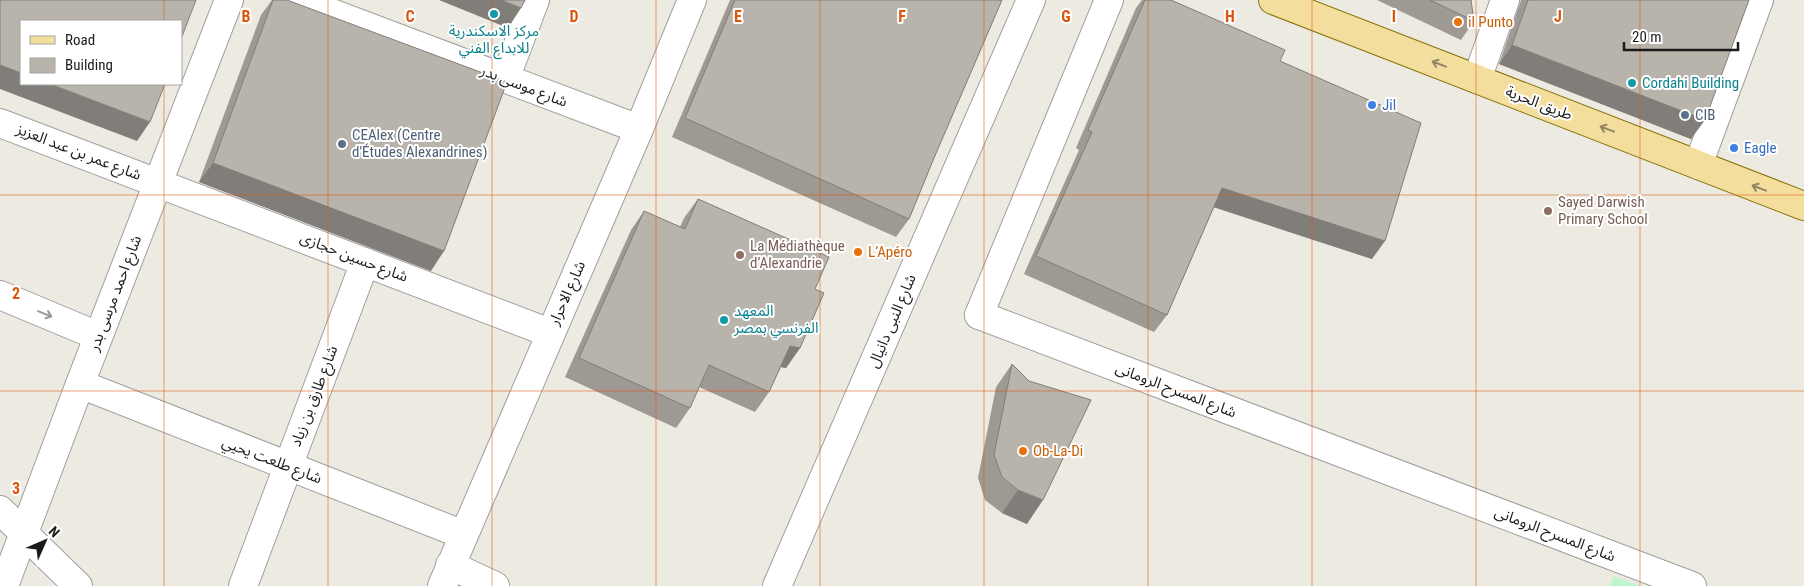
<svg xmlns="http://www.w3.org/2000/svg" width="1804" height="586" font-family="'Roboto Condensed','Noto Sans Arabic',sans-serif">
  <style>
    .park { fill: #bff4cd }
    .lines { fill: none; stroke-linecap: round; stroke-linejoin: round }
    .pedestrian-casing { stroke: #9f9f9f; stroke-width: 30 }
    .minor-casing { stroke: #9f9f9f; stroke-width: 30 }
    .tertiary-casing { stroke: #9f9f9f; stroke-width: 30 }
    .primary-casing { stroke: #87730b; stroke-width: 30 }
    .pedestrian { stroke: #fff; stroke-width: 28 }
    .minor { stroke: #fff; stroke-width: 28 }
    .tertiary { stroke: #fff; stroke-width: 28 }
    .primary { stroke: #f4de9e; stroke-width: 28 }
    .wall { fill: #9e9a93 }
    .shaded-wall { fill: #817d78 }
    .building { fill: #b8b3ab; stroke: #817d78 }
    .oneway { stroke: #928663 }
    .oneway2 { stroke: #989898 }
    .grid { fill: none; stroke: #de560d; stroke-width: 1; stroke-opacity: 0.55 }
    .culture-dot { fill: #0f9aa8; stroke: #fff; stroke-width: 2 }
    .food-dot { fill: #e8710a; stroke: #fff; stroke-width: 2 }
    .shop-dot { fill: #3f7fe0; stroke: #fff; stroke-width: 2 }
    .service-dot { fill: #5c6f8a; stroke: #fff; stroke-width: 2 }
    .education-dot { fill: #8d6e63; stroke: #fff; stroke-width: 2 }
    .labels { text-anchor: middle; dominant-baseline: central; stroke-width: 4; stroke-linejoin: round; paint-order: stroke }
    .food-label { font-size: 15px; fill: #c56008; stroke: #fff; text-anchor: start }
    .culture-label { font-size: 15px; fill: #0d838f; stroke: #fff; text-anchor: start }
    .street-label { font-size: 15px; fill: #1b1b1b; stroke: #fff }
    .shop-label { font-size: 15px; fill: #366cbe; stroke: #fff; text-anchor: start }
    .service-label { font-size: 15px; fill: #4e5e75; stroke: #fff; text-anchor: start }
    .education-label { font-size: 15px; fill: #785e54; stroke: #fff; text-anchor: start }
    .grid-label { font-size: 16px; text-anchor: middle; font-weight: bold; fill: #de560d; stroke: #fff; stroke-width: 4; stroke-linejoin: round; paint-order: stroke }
  </style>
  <rect width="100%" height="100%" fill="#eceae1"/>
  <path class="park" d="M1613,576l28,10h-31z"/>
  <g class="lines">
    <defs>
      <path id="pedestrian" d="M979,315l130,-315
        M777,586l254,-586"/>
      <path id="minor" d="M297,0l342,129
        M505,79l30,-79
        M1477,79l28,-79
        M0,123l550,210
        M1698,165l61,-165
        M0,295l98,41
        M979,315l713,271
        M80,384l384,151
        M0,510l78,76
        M450,565l45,21
        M243,586l122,-324
        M442,586l197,-457 53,-129"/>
      <path id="tertiary" d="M4,586l76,-202 149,-384"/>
      <path id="primary" d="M1273,0l531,206"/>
    </defs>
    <use href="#pedestrian" class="pedestrian-casing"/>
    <use href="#minor" class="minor-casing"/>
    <use href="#tertiary" class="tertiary-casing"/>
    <use href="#primary" class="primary-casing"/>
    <use href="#pedestrian" class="pedestrian"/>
    <use href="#minor" class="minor"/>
    <use href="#tertiary" class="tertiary"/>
    <use href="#primary" class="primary"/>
  </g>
  <path class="wall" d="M272,0h15l144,271 -232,-89 62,-167z
    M730,0h272l-68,158 -25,61 -13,18 -224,-100z
    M1142,0h29l109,61 92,198 -158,-52 -47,108 -13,17 -130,-58 55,-124 -3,-2 60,-140z
    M1377,0h94l3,21 -13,19z
    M1521,0h228l-58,139 -192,-75z
    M698,199l117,90 -15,59 -14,20 -5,-1 -12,25 -14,20 -56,-25 -9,21 -14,20 -111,-51 66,-147 13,-19 36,16 4,-9z
    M1012,364l15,160 -25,-11 -17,-13 -7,-22 18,-91z"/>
  <path class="shaded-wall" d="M439,0h62l20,8 -13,20z
    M1512,45l193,75 -14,19 -192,-75z
    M0,65l21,8v11h29l100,38 -13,19 -137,-52z
    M213,163l231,88 -13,20 -232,-89z
    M1222,188l163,53 -13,18 -162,-53z
    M790,346l10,2 -14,20 -10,-2z
    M1018,490l25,10 -16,24 -25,-11z"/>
  <path class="building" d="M0,0h196l-15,39v-18h-160v52l-21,-8z
    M273,0h14l220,82 -63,169 -231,-88z
    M501,0h24l-4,8z
    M735,0h267l-68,158 -25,61 -224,-101z
    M1145,0h26l114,50 -5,11 141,62 -36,118 -163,-53 -55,127 -131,-59 56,-124 -4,-2z
    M1430,0h41l3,21z
    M1528,0h221l-44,120 -193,-75z
    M50,84h115l-15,38z
    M698,199l131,58 -14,32 9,4 -24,55 -10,-2 -21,46 -60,-27 -19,43 -111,-50 65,-147 41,18z
    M1012,364l17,17 62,19 -48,100 -25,-10 -16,-13 -8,-22z"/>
  <defs><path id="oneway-shaft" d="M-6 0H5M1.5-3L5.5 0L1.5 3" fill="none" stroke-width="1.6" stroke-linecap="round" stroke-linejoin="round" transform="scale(1.25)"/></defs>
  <g class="oneway">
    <use href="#oneway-shaft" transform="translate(1439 64) rotate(-159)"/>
    <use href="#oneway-shaft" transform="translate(1607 129) rotate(-159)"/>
    <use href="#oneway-shaft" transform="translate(1759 188) rotate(-159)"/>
  </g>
  <use class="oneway2" href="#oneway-shaft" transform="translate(45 314) rotate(22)"/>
  <path class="grid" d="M164,0v21M328,0v586M492,0v586M656,0v586M820,0v586M984,0v586M1148,0v586M1312,0v586M1476,0v586M1640,0v586M164,84v502M0,195h1804M0,391h1804"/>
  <g class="culture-dot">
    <circle cx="494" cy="14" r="5"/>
    <circle cx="1632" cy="83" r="5"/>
    <circle cx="724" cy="320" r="5"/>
  </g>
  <g class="food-dot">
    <circle cx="1458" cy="22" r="5"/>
    <circle cx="858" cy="252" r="5"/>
    <circle cx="1023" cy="451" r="5"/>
  </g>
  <g class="shop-dot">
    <circle cx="1372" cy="105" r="5"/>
    <circle cx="1734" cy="148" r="5"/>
  </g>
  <g class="service-dot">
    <circle cx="1685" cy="115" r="5"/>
    <circle cx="342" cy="144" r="5"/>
  </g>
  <g class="education-dot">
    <circle cx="1548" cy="211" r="5"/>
    <circle cx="740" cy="255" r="5"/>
  </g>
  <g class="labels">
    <g class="food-label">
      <text x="1468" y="22">il Punto</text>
      <text x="868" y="252">L’Apéro</text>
      <text x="1033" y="451">Ob-La-Di</text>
    </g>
    <g class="culture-label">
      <text x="494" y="31" text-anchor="middle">مركز الاسكندرية<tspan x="494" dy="17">للابداع الفني</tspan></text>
      <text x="1642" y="83">Cordahi Building</text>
      <text x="734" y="311">المعهد<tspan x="734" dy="17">الفرنسي بمصر</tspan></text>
    </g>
    <g class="street-label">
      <text transform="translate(524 86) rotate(21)">شارع موسى بدر</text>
      <text transform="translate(1539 103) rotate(21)">طريق الحرية</text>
      <text transform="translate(79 152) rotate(21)">شارع عمر بن عبد العزيز</text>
      <text transform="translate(354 257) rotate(21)">شارع حسين حجازى</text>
      <text transform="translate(115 293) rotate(-69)">شارع احمد مرسى بدر</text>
      <text transform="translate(567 293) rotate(-66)">شارع الاحرار</text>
      <text transform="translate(892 321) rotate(-67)">شارع النبى دانيال</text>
      <text transform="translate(1176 390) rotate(21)">شارع المسرح الرومانى</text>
      <text transform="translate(314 396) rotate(-69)">شارع طارق بن زياد</text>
      <text transform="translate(272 460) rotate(21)">شارع طلعت يحيي</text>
      <text transform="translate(1555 534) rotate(21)">شارع المسرح الرومانى</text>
    </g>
    <g class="shop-label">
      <text x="1382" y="105">Jil</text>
      <text x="1744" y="148">Eagle</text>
    </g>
    <g class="service-label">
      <text x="1695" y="115">CIB</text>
      <text x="352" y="135">CEAlex (Centre<tspan x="352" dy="17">d'Études Alexandrines)</tspan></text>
    </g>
    <g class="education-label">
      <text x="1558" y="202">Sayed Darwish<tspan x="1558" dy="17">Primary School</tspan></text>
      <text x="750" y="246">La Médiathèque<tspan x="750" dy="17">d’Alexandrie</tspan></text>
    </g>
  </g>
  <g class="grid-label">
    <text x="246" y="22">B</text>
    <text x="410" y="22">C</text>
    <text x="574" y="22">D</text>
    <text x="738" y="22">E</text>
    <text x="902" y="22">F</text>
    <text x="1066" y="22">G</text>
    <text x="1230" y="22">H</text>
    <text x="1394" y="22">I</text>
    <text x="1558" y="22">J</text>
    <text x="16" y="299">2</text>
    <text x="16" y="494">3</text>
  </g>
  <rect x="20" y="20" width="162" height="65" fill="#ffffff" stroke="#a4a4a4"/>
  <rect x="30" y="36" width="25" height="8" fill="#f4de9e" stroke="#a4a4a4"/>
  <text x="65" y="45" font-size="15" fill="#1b1b1b">Road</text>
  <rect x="30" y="58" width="25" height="15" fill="#b8b3ab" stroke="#a4a4a4"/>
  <text x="65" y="70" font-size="15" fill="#1b1b1b">Building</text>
  <g transform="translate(45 541) rotate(45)" stroke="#ffffff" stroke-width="4" paint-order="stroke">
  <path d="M0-4L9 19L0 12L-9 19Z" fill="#1b1b1b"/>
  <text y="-8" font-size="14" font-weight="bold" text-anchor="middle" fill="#1b1b1b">N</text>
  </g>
  <path d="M1624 42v8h114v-8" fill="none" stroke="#1b1b1b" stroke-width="2.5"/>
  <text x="1632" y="42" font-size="15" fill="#1b1b1b" stroke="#ffffff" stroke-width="4" paint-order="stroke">20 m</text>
</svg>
